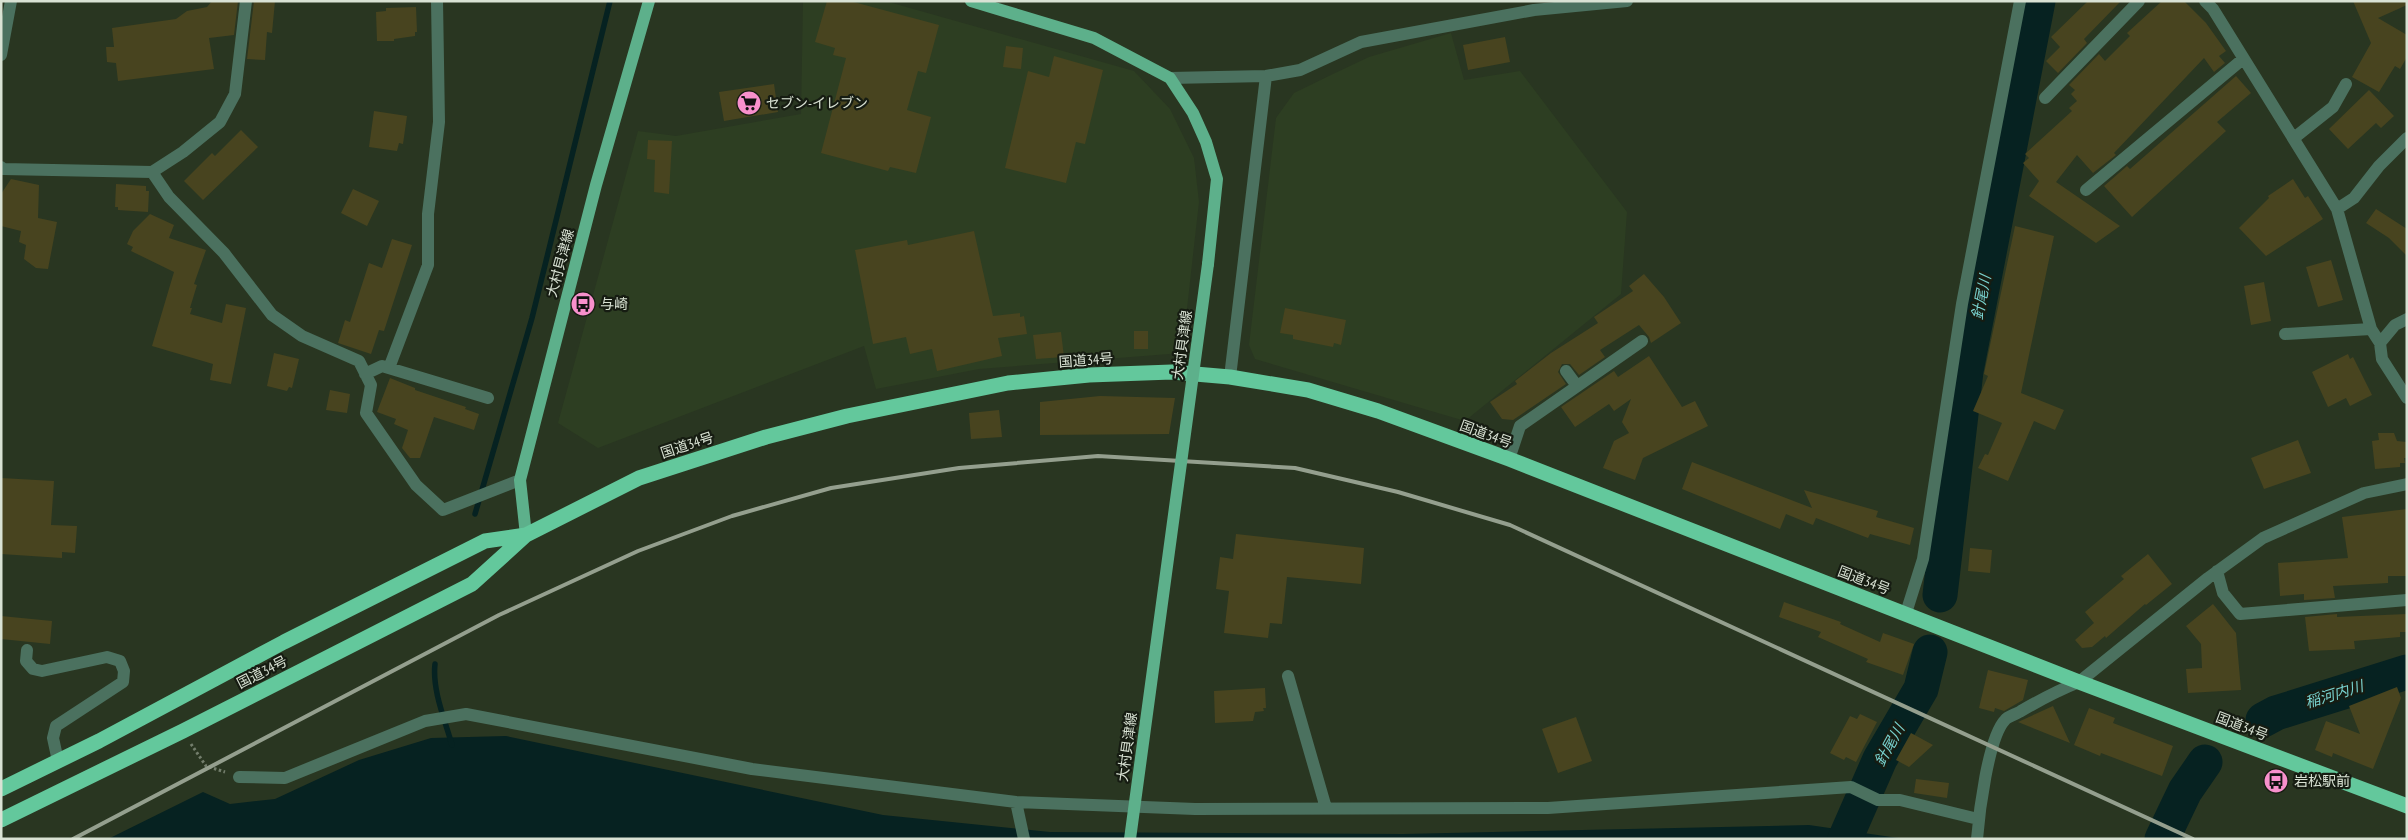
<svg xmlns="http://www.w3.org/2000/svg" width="2408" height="840" font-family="'PT Sans Narrow','Noto Sans JP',sans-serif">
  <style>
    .built { fill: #2d3e22 }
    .water { fill: #062221 }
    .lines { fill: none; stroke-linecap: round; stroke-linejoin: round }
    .stream { stroke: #062221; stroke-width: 5.5 }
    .river { stroke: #062221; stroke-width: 35 }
    .building { fill: #48441f }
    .path { stroke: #737e6c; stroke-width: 3; stroke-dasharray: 2.5 2.5; stroke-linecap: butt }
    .minor { stroke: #4b715f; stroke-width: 12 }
    .major { stroke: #5db08b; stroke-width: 12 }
    .highway { stroke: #63c89c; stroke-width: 15 }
    .rail { stroke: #949f8e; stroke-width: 4 }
    .major-bridge { stroke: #5db08b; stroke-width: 12 }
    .labels { text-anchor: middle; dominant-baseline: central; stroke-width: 4.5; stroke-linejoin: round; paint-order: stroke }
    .poi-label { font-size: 14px; fill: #d9e2d4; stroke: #161c12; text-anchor: start }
    .street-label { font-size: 14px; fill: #d9e2d4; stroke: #161c12 }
    .water-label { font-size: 15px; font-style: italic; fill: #78d1ce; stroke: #161c12 }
  </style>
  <rect width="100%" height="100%" fill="#293621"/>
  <path class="built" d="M803,1h82l249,70 36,38 24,49 5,44 -17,151 -203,16 -103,20 -12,-43 -266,102 -40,-25 80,-292 38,5 125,-22z
    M1451,33l13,47 56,-9 107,141 -6,82 -156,127 -210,-62 -6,-14 27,-227 18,-25 39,-19 36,-17z"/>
  <path class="water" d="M506,736l377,79 167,17 353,2 406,-9 96,14h-1797l95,-47 27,12 45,-5 84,-39 72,-22z"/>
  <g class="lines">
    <path class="stream" d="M475,514l57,-196 78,-317
      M435,664c-3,26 10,56 17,81"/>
    <path class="river" d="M1940,595l26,-224 72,-370
      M2263,720l13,-7 131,-41
      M1845,839l35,-80 41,-70 9,-37
      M2162,839l23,-48 20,-29"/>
  </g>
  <path class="building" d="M212,1h26l-4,34 -25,3 5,31 -96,12 -2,-18 -9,-1 -1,-15h8l-2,-19 64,-9 11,-8 20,-4z
    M254,1h21l-3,32 -5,-1 -2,28 -18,-1z
    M827,1h23l89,24 -13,48 -8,-2 -11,39 24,7 -15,56 -26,-6 -2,4 -67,-18 25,-95 -13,-3 2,-7 -20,-6z
    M2088,1h33l-37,38 3,4 -29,30 -12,-12 14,-14 -9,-10z
    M2162,1h22l22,22 20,28 -7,5 6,7 -11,9 -10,-14 -90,95 2,2 -23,18 -16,-18 -21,27 64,44 -24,17 -67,-47 10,-15 -16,-18 6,-5 -4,-4 47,-43 -3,-3 8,-7 -6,-7 4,-4 -6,-5 30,-31 6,7 25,-25 -3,-3z
    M2353,1h54v4l-29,13 29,17v22l-7,12 -5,-3 -16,26 -27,-15 19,-34z
    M416,7l1,25h-2v4l-21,3v2h-17l-1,-29 10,-1v-3z
    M1505,37l5,25 -42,8 -5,-25z
    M1006,46l17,2 -2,21 -18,-2z
    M1054,56l49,14 -18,74 -9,-2 -10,41 -61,-15 23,-97 21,6z
    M2236,76l15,17 -34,29 9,9 -94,86 -28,-31 23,-20 3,3z
    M774,84l4,28 -54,9 -5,-29z
    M2369,90l25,26 -13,12 -5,-5 -28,26 -19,-20z
    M374,111l33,5 -4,28 -4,-1 -2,8 -28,-4z
    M241,130l17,17 -55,53 -19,-19 28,-28 3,3z
    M648,140l24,1 -3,53 -15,-2 1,-32 -8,-1z
    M11,179l28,6 -1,33 19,4 -9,47 -12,-1 -12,-9 2,-14 -7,-3 2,-11 -20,-5v-32z
    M2293,179l12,19 3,-2 15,23 -57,37 -27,-28 30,-30 -1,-2z
    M116,184l30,2v5h3l-1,21 -30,-2v-3h-3z
    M353,189l26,12 -12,25 -26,-13z
    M2376,209l31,20v27l-18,-18 -23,-15z
    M150,214l24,11 -5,13 37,12 -12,34 3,1 -7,23h2l-2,6 32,9 4,-19 20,4 -15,76 -21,-4 3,-16 -61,-18 22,-74 -43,-21 2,-4 -6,-3 6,-13z
    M2015,226l39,10 -33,157 43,17 -9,20 -21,-9 -26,60 -30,-13 7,-14 3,1 14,-32 -29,-12 15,-35 -4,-2z
    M974,231l19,85 27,-3v4l4,-1 3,18 -29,4 4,18 -65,15 -5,-22 -22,5 -4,-17 -33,7 -18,-94 52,-10 1,5z
    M392,239l20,6 -28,86 -5,-1 -8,24 -33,-11 7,-23 5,2 19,-59 13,5z
    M2331,260l12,40 -25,7 -12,-40z
    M1644,274l20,23 17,26 -30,20 -2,-6 -10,-12 -39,25 5,7 -26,18 -9,-11h-8l-4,8 8,12 -53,36 -11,-1 -12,-17 27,-18 -2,-3 36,-28 47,-30 -4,-6 39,-26 -4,-5z
    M2264,282l7,39 -20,4 -7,-39z
    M1285,308l61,12 -5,25 -7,-2 -1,4 -40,-8v-4l-13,-2z
    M1134,331h14v18h-14z
    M1061,332l3,25 -28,2 -3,-24z
    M274,353l25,6 -7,29 -3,-1 -2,4 -20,-5z
    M2348,354l2,5 3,-2 19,38 -22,11 -4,-8 -18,9 -16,-35z
    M1649,356l33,51 13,-6 13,25 -65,32 -8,22 -32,-12 11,-27 15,-8 -7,-11 9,-23 -17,12 -5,-7 -34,23 -14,-20 53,-36 4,6z
    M390,378l25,10v2l51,17 -1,2 14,5 -5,16 -40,-13 -14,41h-10l-8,-10 6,-18 -14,-6 2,-5 -19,-7z
    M330,390l20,4 -3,19 -21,-3z
    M1100,396l75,2 -6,36 -129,1v-33z
    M999,410l3,27 -31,2 -2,-26z
    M2378,433h16l3,8 10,1v16h-3l1,5h-5v4l-25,2 -3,-28 7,-1z
    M2298,440l13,33 -47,16 -13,-31z
    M1692,462l120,46 -8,-18 74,21 -2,6 38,11 -4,17 -40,-11 -2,4 -52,-20 -3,7 -27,-11 -6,15 -98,-40z
    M1,478l53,3 -3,44 26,1 -2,27 -13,-1v6l-61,-4z
    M2407,509v67h-19v7l-55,3 2,12 -31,2v-6l-24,2 -2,-33 70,-5 -6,-41z
    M1236,534l128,14 -3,36 -74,-7 -5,47 -12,-1 -2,15 -44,-5 5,-42 -13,-2 4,-32 13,2z
    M1970,548l22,2 -2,23 -22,-2z
    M2148,554l24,30 -26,21 -1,-1 -39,34 -1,-2 -13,11 -10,1 -7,-8 19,-17 -9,-11 39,-33 -3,-3z
    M1784,602l57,20 -1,2 40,18 3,-9 31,11 -11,31 -37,-13 2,-3 -50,-22 3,-5 -42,-15z
    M2213,604l23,29 5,57 -53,3 -2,-24 16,-1 -1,-24 -15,-18z
    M2337,614v3l70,-3v18h-7v5l-46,4 1,8 -46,2 -4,-34z
    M1,616l51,5 -2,23 -49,-5z
    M1988,670l40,10 -5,20 -19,11 -9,-3 -1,4 -15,-4z
    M2397,687l4,11 -28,71 -40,-16 -1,4 -17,-7 11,-29 34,13 -11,-28z
    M1265,688l1,20h-3l1,3 -9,1 -2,9 -38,2 -1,-32z
    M2053,706l17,37 -52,-21z
    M2089,708l26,10 -2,5 60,23 -11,30 -61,-23 -1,3 -26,-11z
    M1860,714l17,8 -21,40 -10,-5 -2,3 -14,-7 20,-37 7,3z
    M1576,717l16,44 -34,12 -16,-44z
    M1911,733l22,12 -24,22 -13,-7z
    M1916,779l33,4 -2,15 -33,-5z"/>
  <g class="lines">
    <path class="path" d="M191,744l15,22 19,6"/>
    <path class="minor" d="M2205,1l8,8 124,200 34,120 9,14 2,16 25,39
      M1,55l10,-54
      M1170,78l96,-2 34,-6 61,-28 173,-32 93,-9
      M2045,98l94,-97
      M2294,138l39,-31 13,-23
      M1,167l2,2 149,3 31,-20 37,-30 15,-28 11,-93
      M152,172l17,25 55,56 48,62 30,21 57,25 12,24 -5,28 50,72 27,25 77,-30
      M2086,190l157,-131
      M2337,209l17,-11 25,-32 28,-28
      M2285,334l86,-5
      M2380,343l15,-18 12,-6
      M389,368l39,-103v-51l11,-92 -2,-121
      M1566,371l11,15
      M365,374l17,-8 106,32
      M1230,377l36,-301
      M1509,459l11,-33 122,-85
      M2217,571l6,22 17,21 167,-14
      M1906,613l17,-54 39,-255 58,-303
      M27,650l-1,11 7,8 9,2 65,-14 13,4 4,10 -1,11 -67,44 -3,12 5,23
      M1288,676l38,132
      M239,777l46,1 140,-57 41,-7 286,55 264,33 179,7 353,-1 303,-21 27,13h22l78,19
      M1016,802l8,37
      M1977,839c2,-25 11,-101 28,-119 3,-4 12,-6 16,-9 19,-11 38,-21 58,-29l129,-104 55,-40 101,-45 43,-9"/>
    <path class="major" d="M971,1l123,37 76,40 23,35 13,29 11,37 -9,85
      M526,535l-6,-55 76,-295 53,-184"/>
    <path class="highway" d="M1,789l98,-48 185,-99 201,-101 41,-6
      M1,820l182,-89 289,-147 54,-49 113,-57 127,-41 81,-21 161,-33 81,-8 83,-3 58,5 78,13 70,21 131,48 570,223 328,124"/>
    <path class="rail" d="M73,839l426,-224 139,-64 94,-35 99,-28 128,-20 139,-12 197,12 103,24 112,33 683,314"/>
    <path class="major-bridge" d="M1130,839l78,-575"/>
  </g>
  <defs>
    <symbol id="supermarket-disc" viewBox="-11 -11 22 22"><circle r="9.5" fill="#f890cc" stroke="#161c12"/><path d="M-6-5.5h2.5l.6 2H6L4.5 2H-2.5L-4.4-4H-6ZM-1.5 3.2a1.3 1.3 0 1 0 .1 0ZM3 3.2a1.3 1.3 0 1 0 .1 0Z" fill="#111"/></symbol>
    <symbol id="bus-disc" viewBox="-11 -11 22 22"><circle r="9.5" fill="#f890cc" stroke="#161c12"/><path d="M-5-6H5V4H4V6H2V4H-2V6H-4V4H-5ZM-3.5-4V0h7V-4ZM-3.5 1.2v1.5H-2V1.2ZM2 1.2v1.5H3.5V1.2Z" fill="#111"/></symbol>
  </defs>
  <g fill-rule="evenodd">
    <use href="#supermarket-disc" x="735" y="89" width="28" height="28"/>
    <use href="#bus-disc" x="569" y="290" width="28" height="28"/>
    <use href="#bus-disc" x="2262" y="767" width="28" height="28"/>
  </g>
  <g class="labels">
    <g class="poi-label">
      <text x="766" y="103">セブン-イレブン</text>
      <text x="600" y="304">与崎</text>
      <text x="2294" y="781">岩松駅前</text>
    </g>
    <g class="street-label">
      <text transform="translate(560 263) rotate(-75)">大村貝津線</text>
      <text transform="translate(1182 345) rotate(-82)">大村貝津線</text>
      <text transform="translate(1086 360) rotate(-4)">国道34号</text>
      <text transform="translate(1486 434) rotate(20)">国道34号</text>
      <text transform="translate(687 445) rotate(-18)">国道34号</text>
      <text transform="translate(1864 580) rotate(21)">国道34号</text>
      <text transform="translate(262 672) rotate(-27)">国道34号</text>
      <text transform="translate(2242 726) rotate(21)">国道34号</text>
      <text transform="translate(1127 747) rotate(-82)">大村貝津線</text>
    </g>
    <g class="water-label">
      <text transform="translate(1981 297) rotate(-79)">針尾川</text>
      <text transform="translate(2334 694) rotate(-17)">稲河内川</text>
      <text transform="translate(1889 745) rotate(-61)">針尾川</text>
    </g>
  </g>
  <rect width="2408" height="840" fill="none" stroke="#d9e2d4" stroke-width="5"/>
</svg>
